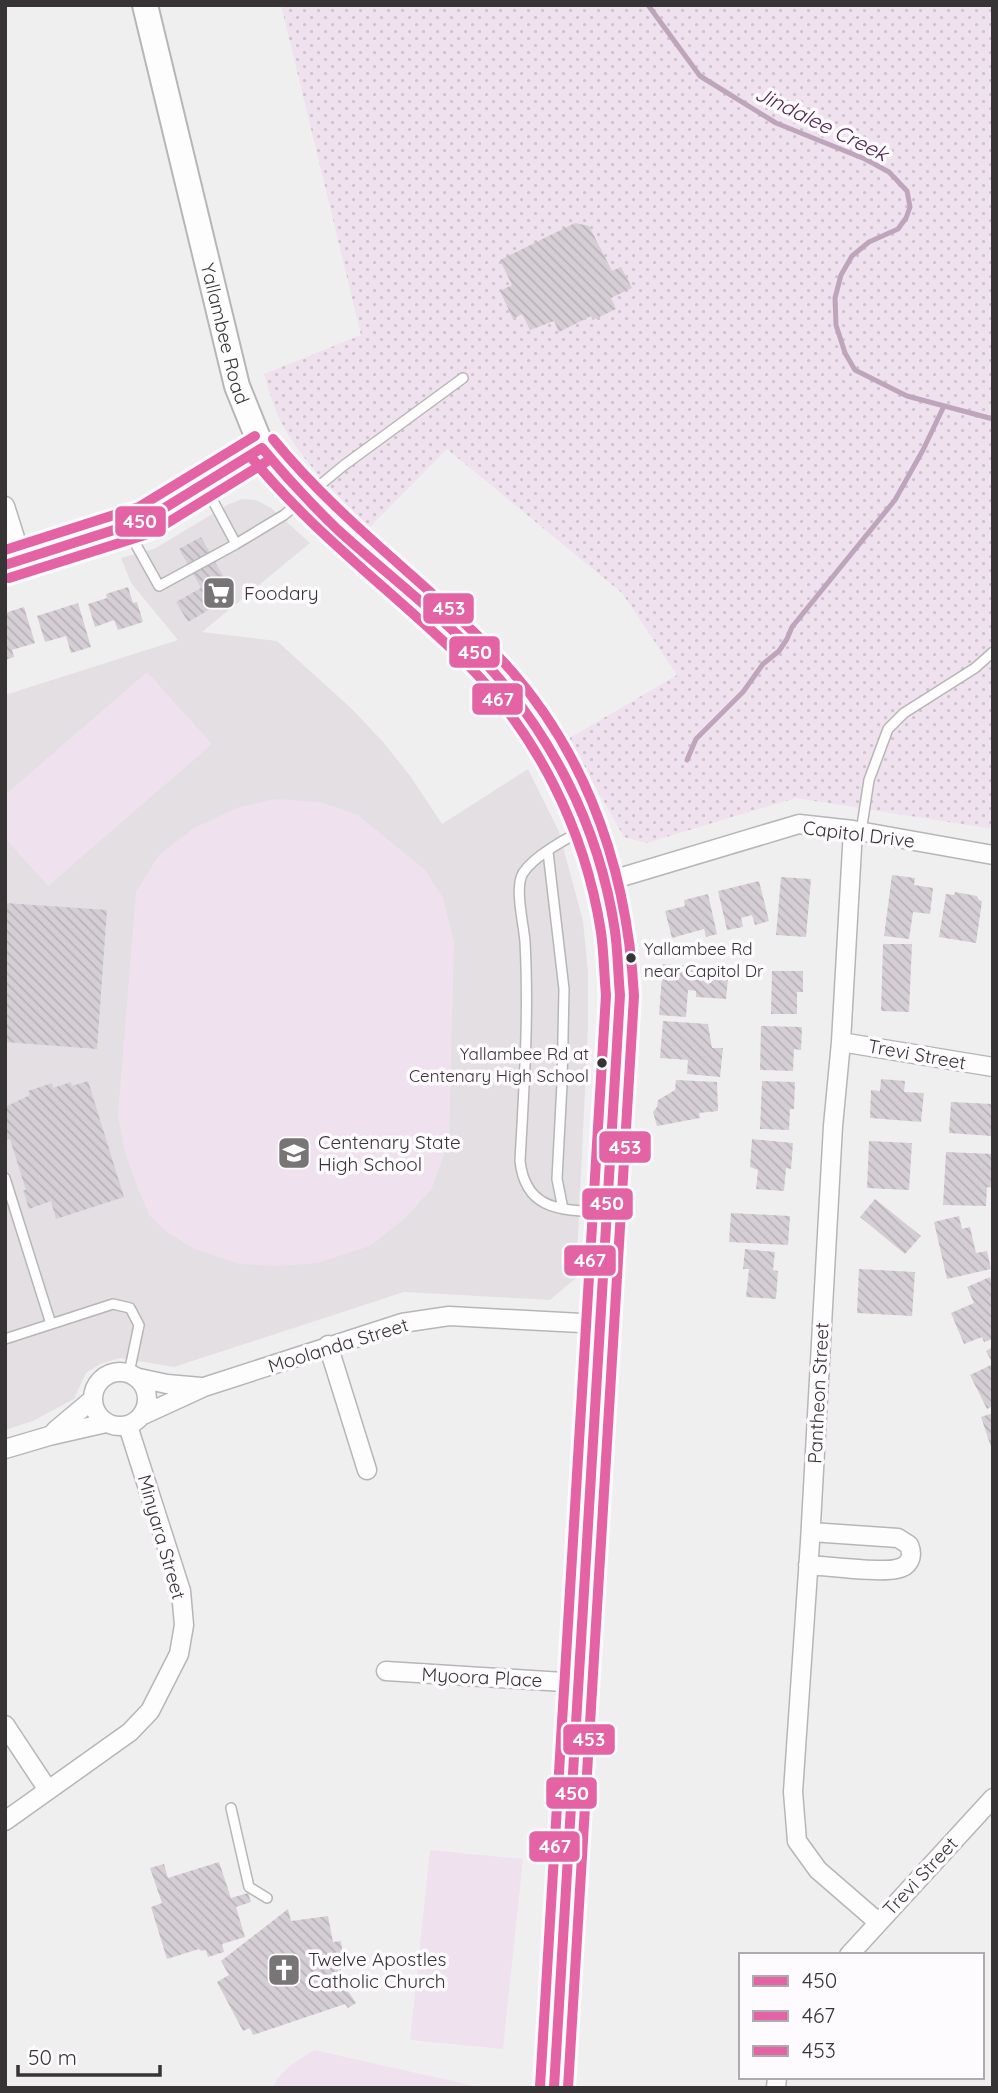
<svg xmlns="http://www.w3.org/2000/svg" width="998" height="2093" font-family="Quicksand,sans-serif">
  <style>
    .built { fill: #e4dfe3 }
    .grass { fill: url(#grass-dots) }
    .pitch { fill: #efe2ee }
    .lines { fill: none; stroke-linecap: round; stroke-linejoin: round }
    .stream { stroke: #bea5bb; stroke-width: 5 }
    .building { fill: url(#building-back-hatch) }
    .service-casing { stroke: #b7b6b7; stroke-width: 12 }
    .minor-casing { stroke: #b7b6b7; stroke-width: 21 }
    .tertiary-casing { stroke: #b7b6b7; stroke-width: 26 }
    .secondary-casing { stroke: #b7b6b7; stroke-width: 28 }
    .service { stroke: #fdfdfd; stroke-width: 9 }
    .minor { stroke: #fdfdfd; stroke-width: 18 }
    .tertiary { stroke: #fdfdfd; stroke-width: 23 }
    .secondary { stroke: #fdfdfd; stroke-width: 24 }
    .bus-1-casing { stroke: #fefbfe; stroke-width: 16 }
    .bus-2-casing { stroke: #fefbfe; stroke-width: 16 }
    .bus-3-casing { stroke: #fefbfe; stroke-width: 16 }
    .bus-1 { stroke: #e463a4; stroke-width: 10 }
    .bus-2 { stroke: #e463a4; stroke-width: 10 }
    .bus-3 { stroke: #e463a4; stroke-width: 10 }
    .bus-dot { fill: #363435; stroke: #fefbfe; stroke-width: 2.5 }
    .labels { text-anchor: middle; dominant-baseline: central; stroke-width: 7; stroke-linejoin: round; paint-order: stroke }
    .bus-label { font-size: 17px; fill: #363435; stroke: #fefbfe; text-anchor: start }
    .street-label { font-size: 19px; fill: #363435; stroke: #fefbfe }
    .poi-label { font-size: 19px; fill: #363435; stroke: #fefbfe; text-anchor: start }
    .water-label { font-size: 21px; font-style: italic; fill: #532651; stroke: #fefbfe }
    .line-badge { stroke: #fefbfe; stroke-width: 2.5 }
    .badge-label { font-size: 19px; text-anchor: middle; font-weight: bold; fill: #fff }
  </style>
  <defs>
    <pattern id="grass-dots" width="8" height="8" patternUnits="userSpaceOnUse" patternTransform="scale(1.75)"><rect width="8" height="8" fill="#efe2ee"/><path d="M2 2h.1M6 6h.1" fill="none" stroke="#cec2cd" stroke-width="1.8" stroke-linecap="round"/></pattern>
    <pattern id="building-back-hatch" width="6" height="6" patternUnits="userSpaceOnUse" patternTransform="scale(1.75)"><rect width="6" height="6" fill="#d6ced5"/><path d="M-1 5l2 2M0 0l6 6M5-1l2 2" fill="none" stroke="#b8b2b7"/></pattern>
  </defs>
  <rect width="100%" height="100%" fill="#f0eff0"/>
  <path class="built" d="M242,499l14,1 15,8 39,35 -108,89 75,9 76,69 30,32 28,35 31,47 86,-55 31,63 24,89 5,51v56l-12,250 -26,22 -146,-8 -230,75 -54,-9 -20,6 -14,9 -12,26 -41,22 -28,9v-735l173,-55 -47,-57 -10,-25 33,-9 75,-45z"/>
  <path class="grass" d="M281,5h712v824l-197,-31 -150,45 -22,-6 -56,-98 109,-64 -55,-82 -175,-144 -78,79c-29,-31 -62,-61 -83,-97 -11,-18 -16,-37 -22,-57l97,-39z"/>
  <path class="pitch" d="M147,672l65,72 -164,142 -43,-48v-43z
    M275,799l45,3 38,13 67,55 18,28 11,44 -5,200 -18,48 -27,29 -34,27 -52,17 -40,3 -39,-2 -44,-15 -27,-16 -18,-17 -11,-25 -14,-38 -7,-38 18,-223 23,-37 35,-27 43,-20z
    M430,1850l93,9 -20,190 -93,-9z
    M314,2050l165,37v1h-206c6,-18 26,-28 41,-38z"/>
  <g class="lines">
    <path class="stream" d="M648,5l52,71 76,47 89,36 24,13 18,19 3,16 -4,11 -8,11 -29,13 -17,14 -11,19 -6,23 1,27 9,28 10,17 52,26 86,23
      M687,760l9,-21 47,-47 20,-28 16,-13 8,-12 5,-12 103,-127 28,-50 21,-44"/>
  </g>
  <path class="building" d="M575,223l14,3 23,45 9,-4 11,21 -21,10 5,11 -23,11 -2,-4 -32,16 -5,-11 -24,9 -8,-16 -9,5 -13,-28 12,-6 -12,-25z
    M201,537l33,58 -46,27 -12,-20 25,-14 -22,-39z
    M128,587l5,16 4,-1 6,20 -25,8 -4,-10 -19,7 -7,-23 19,-6 -1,-4z
    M78,603l13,44 -20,6 -5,-17 -21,6 -8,-26z
    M24,607l11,36 -23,7 2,7 -9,3v-47z
    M892,875l23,3 -1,7 19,3 -3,26 -17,-2 -4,27 -25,-3z
    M781,877l30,2 -5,58 -30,-2z
    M759,881l10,40 -14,4 -3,-10 -11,3 2,9 -16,3 -9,-39z
    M955,892l22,4 2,4 3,1 -6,42 -37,-6 7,-43 8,1z
    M708,894l9,40 -11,3 -2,-8 -32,9 -7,-27 20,-5 -1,-6z
    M5,903l102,7 -10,139 -92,-7z
    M883,944h29l-3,68 -28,-1z
    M663,964l66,5 -3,30 -30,-2v-6l-8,-1 -2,27 -27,-2z
    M772,971h31v21h-6v22h-26z
    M663,1021l45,3 4,24h11l-3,29 -33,-3 1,-14 -28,-2z
    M761,1026l41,1 -1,23 -7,-1 -1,22 -33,-1z
    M881,1079l24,2 -1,11 20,1 -3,29 -51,-4 1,-28 9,1z
    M676,1080l41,2 1,29 -19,2 1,5 -43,8 -4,-14 4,-5 1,-7 17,-10z
    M88,1081l36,116 -68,22 -5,-18 -22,8 -6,-19h3l-16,-51 -4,1 -1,-4v-29l25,-12 -2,-4 24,-8 1,5 18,-6 1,4z
    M762,1081l33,1 -1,27h-4l-1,21 -29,-1z
    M951,1102l42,2 -1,32 -43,-3z
    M752,1139l41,4 -2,26 -5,-1 -2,23 -28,-2 2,-19 -8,-3z
    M869,1141l43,2 -3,47 -42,-2z
    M946,1152l47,2v34l-6,-1 -1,19 -43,-1z
    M875,1199l46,37 -16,18 -45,-37z
    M731,1213l59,3 -2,29 -59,-3z
    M959,1216l3,13 8,-2 6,26 11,-2 4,18 -44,10 -13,-57z
    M745,1249l30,3 -2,18 5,1 -2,28 -30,-2 3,-28h-6z
    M859,1269l56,3 -3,44 -55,-3z
    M990,1277l3,7v55l-9,3 -2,-5 -18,7 -13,-31 23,-10 -7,-16z
    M993,1347v59l-6,3 -17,-34 23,-11 -7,-13z
    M993,1413v37h-1l-11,-33z
    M219,1862l12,36 17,-5 3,9 -15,5 9,30 -23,7 2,8 -16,5 -2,-7 -5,1 -2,-2 -32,10 -16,-52 11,-4 -12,-35 14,-4 4,14z
    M288,1909l3,12 37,-5 5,26 8,-1 3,23 -5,1 9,26 8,12 -8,5 -3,-4 -92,31 -3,-7 -7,3 -26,-49 12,-7 -8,-14z"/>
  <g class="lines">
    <defs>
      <path id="service" d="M205,486l31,58 48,-29 59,-49 120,-88
        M126,527l33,59 77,-42
        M588,829c-19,7 -54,27 -65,44 -9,15 1,52 2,69 4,73 -1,146 -5,219 6,52 44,48 86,52
        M861,832l8,-52 19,-51 16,-16 71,-45 18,-16
        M548,852l16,137 -2,95 -5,95 6,30
        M5,1178l46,146
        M5,1339l108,-35 17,4 9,17 -10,48
        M231,1808l18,79 18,11"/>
      <path id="minor" d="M5,506l17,54
        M853,830l-12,212 -8,84 -23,416 -17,250 4,49 21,29 60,52
        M605,882l194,-58 54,6 140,25
        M841,1042l152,25
        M328,1345l39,125
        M93 1399a27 27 0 1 1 54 0a27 27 0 1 1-54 0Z
        M139,1378l28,6 34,3
        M143,1415l61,-28 198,-64 47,-7 151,8
        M55,1431l38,-32
        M5,1449l44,-13 57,-13
        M808,1565c21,1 71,8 88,4 13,-2 18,-12 13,-24l-11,-7 -87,-6
        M386,1671l193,12
        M5,1725l43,65
        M5,1821l125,-89 20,-21 29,-57 5,-29 -3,-34 -53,-165
        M849,1955l144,-157
        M776,2088l1,-11"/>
      <path id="tertiary" d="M5,565l140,-45 117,-72"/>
      <g id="secondary">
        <path id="s1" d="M145,5l92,381 25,62 42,50 170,153 36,40 28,38 28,48 24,51 15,54 9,41 6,72 -66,1093"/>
      </g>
    </defs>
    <use href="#service" class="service-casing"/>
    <use href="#minor" class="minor-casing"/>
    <use href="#tertiary" class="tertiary-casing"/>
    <use href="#secondary" class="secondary-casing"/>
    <use href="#service" class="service"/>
    <use href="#minor" class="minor"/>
    <use href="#tertiary" class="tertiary"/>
    <use href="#secondary" class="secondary"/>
    <defs>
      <path id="bus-1" d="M262,448c24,29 49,56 76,82 45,41 93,77 135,120 76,77 126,175 142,281 3,21 3,43 5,64l-66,1093
        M5,565l140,-45 117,-72"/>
      <path id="bus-2" d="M251,457c62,76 140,133 210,201 75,73 124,171 140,274 3,21 3,42 5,63l-66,1092
        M9,578l142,-45 118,-73"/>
      <path id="bus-3" d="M273,439c61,75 138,132 207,199 100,95 147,222 154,358l-66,1092
        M5,550l134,-43 116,-71"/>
    </defs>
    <use href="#bus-1" class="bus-1-casing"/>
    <use href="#bus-2" class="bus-2-casing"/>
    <use href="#bus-3" class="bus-3-casing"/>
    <use href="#bus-1" class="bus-1"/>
    <use href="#bus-2" class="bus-2"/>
    <use href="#bus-3" class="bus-3"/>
  </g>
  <defs>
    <symbol id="supermarket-square" viewBox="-11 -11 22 22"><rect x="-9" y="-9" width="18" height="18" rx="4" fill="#777576" stroke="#fefbfe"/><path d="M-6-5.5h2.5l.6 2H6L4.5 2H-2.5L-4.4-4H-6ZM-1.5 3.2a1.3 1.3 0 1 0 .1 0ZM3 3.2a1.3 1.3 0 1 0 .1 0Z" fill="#fff"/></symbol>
    <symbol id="school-square" viewBox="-11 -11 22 22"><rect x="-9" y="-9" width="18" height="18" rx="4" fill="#777576" stroke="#fefbfe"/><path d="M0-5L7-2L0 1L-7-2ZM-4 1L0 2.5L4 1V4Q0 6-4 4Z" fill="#fff"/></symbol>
    <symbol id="church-square" viewBox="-11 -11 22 22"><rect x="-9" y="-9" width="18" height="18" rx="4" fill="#777576" stroke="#fefbfe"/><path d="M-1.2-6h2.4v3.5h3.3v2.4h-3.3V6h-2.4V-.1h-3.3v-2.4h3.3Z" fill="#fff"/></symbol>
  </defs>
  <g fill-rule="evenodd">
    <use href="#supermarket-square" x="200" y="574" width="38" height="38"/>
    <use href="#school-square" x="275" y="1134" width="38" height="38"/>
    <use href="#church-square" x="265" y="1951" width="38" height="38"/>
  </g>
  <g class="bus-dot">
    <circle cx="631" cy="958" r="6"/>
    <circle cx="602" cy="1063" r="6"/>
  </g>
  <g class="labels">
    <g class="bus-label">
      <text x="644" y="948">Yallambee Rd<tspan x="644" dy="22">near Capitol Dr</tspan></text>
      <text x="589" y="1053" text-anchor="end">Yallambee Rd at<tspan x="589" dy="22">Centenary High School</tspan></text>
    </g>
    <g class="street-label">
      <text stroke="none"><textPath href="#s1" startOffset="338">Yallambee Road</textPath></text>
      <text transform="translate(859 834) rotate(7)">Capitol Drive</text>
      <text transform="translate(917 1054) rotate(10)">Trevi Street</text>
      <text transform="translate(338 1345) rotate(-17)">Moolanda Street</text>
      <text transform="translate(818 1393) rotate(-87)">Pantheon Street</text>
      <text transform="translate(162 1537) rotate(74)">Minyara Street</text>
      <text transform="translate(482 1677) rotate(3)">Myoora Place</text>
      <text transform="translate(920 1876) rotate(-47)">Trevi Street</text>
    </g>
    <g class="poi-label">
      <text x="244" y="593">Foodary</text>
      <text x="318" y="1142">Centenary State<tspan x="318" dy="22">High School</tspan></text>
      <text x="308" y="1959">Twelve Apostles<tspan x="308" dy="22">Catholic Church</tspan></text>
    </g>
    <g class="water-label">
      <text transform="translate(822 123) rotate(26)">Jindalee Creek</text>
    </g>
  </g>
  <g class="line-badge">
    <rect x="114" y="505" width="53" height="33" rx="7" fill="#e463a4"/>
    <rect x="422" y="592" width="53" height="33" rx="7" fill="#e463a4"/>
    <rect x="448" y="635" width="53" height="34" rx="7" fill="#e463a4"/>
    <rect x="471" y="682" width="53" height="34" rx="7" fill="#e463a4"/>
    <rect x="598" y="1130" width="54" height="34" rx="7" fill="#e463a4"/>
    <rect x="581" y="1187" width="53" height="34" rx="7" fill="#e463a4"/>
    <rect x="563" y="1244" width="54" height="33" rx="7" fill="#e463a4"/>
    <rect x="562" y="1723" width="54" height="33" rx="7" fill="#e463a4"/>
    <rect x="545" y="1776" width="53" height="34" rx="7" fill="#e463a4"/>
    <rect x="528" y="1830" width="53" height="33" rx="7" fill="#e463a4"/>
  </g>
  <g class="badge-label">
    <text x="140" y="528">450</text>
    <text x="449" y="615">453</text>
    <text x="475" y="659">450</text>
    <text x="498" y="706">467</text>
    <text x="625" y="1154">453</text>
    <text x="607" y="1210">450</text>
    <text x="590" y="1267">467</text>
    <text x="589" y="1746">453</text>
    <text x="572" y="1800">450</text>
    <text x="555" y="1853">467</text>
  </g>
  <rect width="998" height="2093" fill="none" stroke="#363435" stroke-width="14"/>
  <rect x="739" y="1953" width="245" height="126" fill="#fefbfe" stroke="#aeabae" stroke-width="2"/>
  <rect x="753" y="1976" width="35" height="10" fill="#e463a4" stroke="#aeabae" stroke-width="2"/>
  <text x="802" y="1988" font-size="21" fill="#363435">450</text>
  <rect x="753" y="2011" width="35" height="10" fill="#e463a4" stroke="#aeabae" stroke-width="2"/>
  <text x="802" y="2023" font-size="21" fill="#363435">467</text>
  <rect x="753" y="2046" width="35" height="10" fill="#e463a4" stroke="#aeabae" stroke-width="2"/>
  <text x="802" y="2058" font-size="21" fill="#363435">453</text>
  <path d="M18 2065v10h142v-10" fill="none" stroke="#363435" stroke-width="3.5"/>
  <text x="28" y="2065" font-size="21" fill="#363435" stroke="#fefbfe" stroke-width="5" paint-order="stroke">50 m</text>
</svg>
